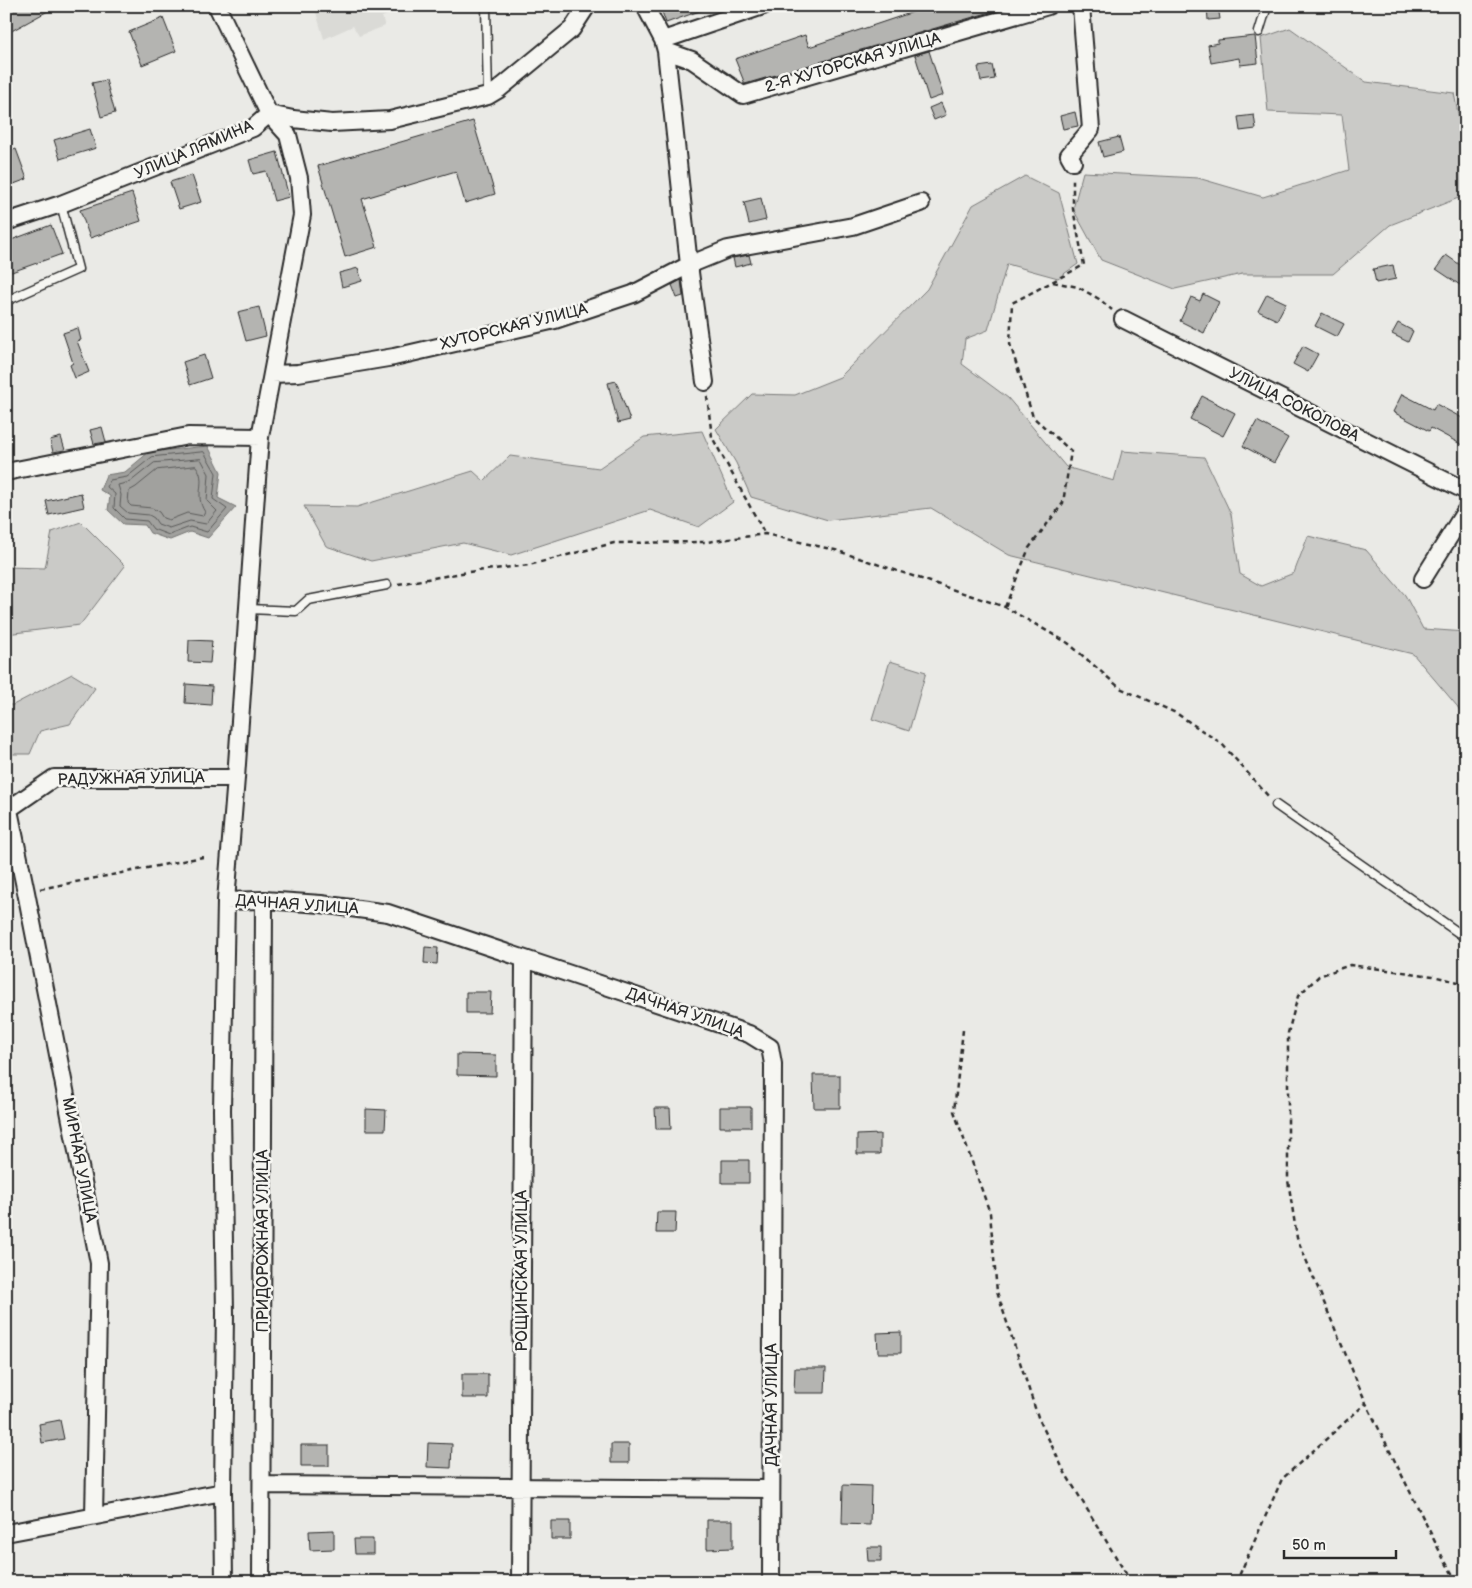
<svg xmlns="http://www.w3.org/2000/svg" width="1472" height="1588" font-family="'Balsamiq Sans',sans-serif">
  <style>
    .built { fill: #dadad6 }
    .green { fill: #cacac7; stroke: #7a7a79 }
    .water { fill: #a1a19e; stroke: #727270 }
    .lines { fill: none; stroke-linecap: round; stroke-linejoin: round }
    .shore { stroke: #5a5a59; stroke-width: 1 }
    .building { fill: #b4b4b1; stroke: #2b2b2b }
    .lane-casing { stroke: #2b2b2b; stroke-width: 11 }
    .street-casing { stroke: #2b2b2b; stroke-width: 20 }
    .path { stroke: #2b2b2b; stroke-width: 2.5; stroke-dasharray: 5 4; stroke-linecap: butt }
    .lane { stroke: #f6f6f2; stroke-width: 8 }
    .street { stroke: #f6f6f2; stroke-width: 16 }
    .labels { text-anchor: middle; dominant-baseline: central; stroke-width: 5; stroke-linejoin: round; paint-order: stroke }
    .street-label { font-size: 16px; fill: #2b2b2b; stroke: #f6f6f2 }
  </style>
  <rect width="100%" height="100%" fill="#eaeae6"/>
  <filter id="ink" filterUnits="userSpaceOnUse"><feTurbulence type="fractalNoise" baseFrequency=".02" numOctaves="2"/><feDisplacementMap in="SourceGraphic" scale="10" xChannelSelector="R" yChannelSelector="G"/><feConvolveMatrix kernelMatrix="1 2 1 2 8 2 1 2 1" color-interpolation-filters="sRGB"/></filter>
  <g filter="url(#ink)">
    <path class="built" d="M314,6h96l-28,11 3,9 -26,10 -6,-10 -29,13z"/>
    <path class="green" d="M1290,28l76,54 88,11 5,26h7v76l-76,30 -57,49h-91l-67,15 -74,-29 -28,-51 10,-37 115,6 65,19 86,-27 -7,-55 -74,-3 -7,-74z
      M1025,176l34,17 19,71 -20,14 -51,-14 -19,66 -23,9 -3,25 46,34 58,69 48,14 8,-30 82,6 27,57 9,60 21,12 33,-13 14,-37 58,14 39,45 18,34 43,3v88l-9,-14 -44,-52 -404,-99 -78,-47 -103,12 -77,-23 -15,-34 -20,-34 36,-35 43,1 45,-18 87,-88 46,-84z
      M702,431l31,71 -34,25 -49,-17 -139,45 -48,-12 -92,18 -45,-15 -22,-40 53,1 116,-36 11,10 26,-25 89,12 45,-31z
      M81,522l44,44 -45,59 -74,9v-67l39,1 7,-36z
      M890,661l36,11 -17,59 -37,-12z
      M72,674l23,14 -25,36 -30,7 -10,23h-24v-49h7z"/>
    <path class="water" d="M208,446l13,26 -3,26 18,9 -28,31 -18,-6 -20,8 -20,-7 -5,-8 -22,-1 -15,-14 2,-14 -10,-6 6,-15 19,-3 24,-20z"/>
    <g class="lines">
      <path class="shore" d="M204,452l12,21 -3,26 14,10 -20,23 -17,-5 -21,8 -16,-6 -6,-8 -22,-2 -11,-11 1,-14 -8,-7 3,-7 17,-3 25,-20z
        M201,459l8,15 -2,27 10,10 -11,13 -16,-3 -21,7 -11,-4 -4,-6 -5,-3 -21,-2 -8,-7 1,-11 -3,-10 12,-3 24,-19z
        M196,466c12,15 -3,28 9,46l-2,4 -16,-3 -18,7 -6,-2 -4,-6 -7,-4 -21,-2 -3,-3 1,-12 7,-4 21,-17z"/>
    </g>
    <path class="building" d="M14,6h43l-51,28v-23z
      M660,6h48v2l-42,15z
      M931,6h80l-266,78 -10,-25 70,-24 4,12z
      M1207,6h11l2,13 -12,1z
      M163,18l13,33 -34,14 -13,-33z
      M1255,36l3,27 -18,2 -1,-7 -28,5 -3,-18 10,-2v-3z
      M929,51l14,44 -14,5 -14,-45z
      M992,65l3,14 -14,2 -3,-14z
      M106,80l9,33 -14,4 -9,-34z
      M941,103l5,12 -12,5 -5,-12z
      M1075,112l3,14 -15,3 -3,-13z
      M1254,115l2,14 -16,2 -2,-14z
      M473,121l22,73 -30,9 -9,-32 -94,28 15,48 -32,10 -27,-91z
      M90,129l6,19 -36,11 -6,-19z
      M1119,137l4,15 -20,5 -4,-15z
      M16,149l11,30 -21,8v-34z
      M277,152l12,45 -15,4 -8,-30 -13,3 -4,-14z
      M192,175l9,27 -22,7 -9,-27z
      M132,193l9,28 -51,17 -10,-28z
      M761,198l5,22 -17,4 -5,-22z
      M51,225l11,29 -56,20v-32z
      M749,255l2,8 -16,4 -2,-9z
      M1446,255l20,14v8l-6,8 -24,-16z
      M1393,265l3,14 -20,4 -3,-14z
      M358,268l4,13 -20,6 -3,-14z
      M681,280l2,16 -6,2 -5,-13z
      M1203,294l16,8 -15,31 -24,-12 11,-24 9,4z
      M1267,294l19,9 -9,17 -19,-9z
      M259,307l7,29 -20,5 -8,-29z
      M1322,313l22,11 -7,13 -22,-11z
      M1398,323l15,8 -5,11 -16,-8z
      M78,328l3,12 -4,1 12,31 -14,6 -5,-13 3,-2 -10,-30z
      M1303,346l15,8 -10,18 -15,-8z
      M204,355l7,23 -21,7 -7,-23z
      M616,381l14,39 -12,3 -10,-40z
      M1402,394l31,16 3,-6 30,16v27l-35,-19 -2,3 -36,-19z
      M1202,396l33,17 -12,23 -33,-17z
      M1257,421l31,17 -14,25 -31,-17z
      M102,427l4,15 -12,2 -4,-14z
      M61,437l4,13 -12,2 -3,-12z
      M81,493l3,14 -35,8 -3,-14z
      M189,640l23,1 -2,22 -22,-1z
      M186,684l26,2 -1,19 -26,-2z
      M425,947l13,1 -1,16 -13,-1z
      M466,992h25l-1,21h-24z
      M457,1054l39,1v21l-39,-1z
      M813,1075h27v33h-26z
      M720,1107h31v20h-31z
      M655,1108h15l1,21h-15z
      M366,1109l20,1 -1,20h-19z
      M880,1134v20h-23v-19z
      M722,1160h27v23h-27z
      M657,1212h19l-1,21h-19z
      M901,1332v21h-23l-1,-20z
      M795,1368h31l-1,25h-31z
      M462,1374h26v24h-26z
      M60,1420l4,19 -22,4 -3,-19z
      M428,1443l24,1 -1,24 -24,-1z
      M611,1444h18v19h-18z
      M301,1445h28v21h-28z
      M843,1485l28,1 -1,39 -28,-1z
      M707,1520h26v28l-26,1z
      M551,1521h19v18h-19z
      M334,1530v19l-24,1 -1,-19z
      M354,1539h19v15h-18z
      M867,1547h14v14h-13z"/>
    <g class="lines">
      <defs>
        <path id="lane" d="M486,6l2,90
          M1259,32l8,-26
          M6,301l72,-32 -17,-65
          M248,609l48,2 12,-11 79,-15
          M1276,805l190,133"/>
        <path id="street" d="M217,6l52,108 19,21 11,43 3,37 -42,222 -24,341 -10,123 -4,209 3,203 -2,179 1,90
          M645,6l18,34 3,11 23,214 16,117
          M663,40l100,-34
          M666,51l26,9 51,35 305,-89
          M1073,162l-4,-7 22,-26 -10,-123
          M6,222l55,-18 192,-76 16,-14 24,5 39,4 58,-3 98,-24 10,-6 74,-61 15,-23
          M1123,319l343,172
          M272,374l26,-1 96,-16 161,-37 78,-26 56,-29 39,-16 125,-23 68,-23
          M6,472l182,-36 72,1
          M1423,579l43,-69
          M9,810l17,82 73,371 -5,253
          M6,811l48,-33h182
          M226,901l38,-1 57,4 67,9 361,121 21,13 3,17 -2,518
          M262,1485l509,4
          M6,1533l217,-41
          M261,1582l3,-682
          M520,1582l4,-622"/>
      </defs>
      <use href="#lane" class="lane-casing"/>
      <use href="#street" class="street-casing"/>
      <path class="path" d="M1053,282l25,5 21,12 13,11
        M707,396l5,41 53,97
        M398,584l70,-12 61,-7 85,-22 93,-1 58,-8 70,16 170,57 63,36 52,45 56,25 46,31 47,53
        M1005,607l24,-59 34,-45 8,-52 -38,-34 -23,-73 2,-41 72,-38 -11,-56v-33
        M40,889l163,-32
        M963,1030l-9,81 36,102 7,79 41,125 26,54 67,111
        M1234,1582l5,-6 43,-97 83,-75
        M1457,1582l-15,-26 -76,-153 -69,-165 -9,-58v-147l10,-37 21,-20 31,-11 83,11 33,8"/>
      <use href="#lane" class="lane"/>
      <use href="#street" class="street"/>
    </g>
  </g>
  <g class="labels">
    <g class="street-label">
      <text transform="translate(853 63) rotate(-16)">2-Я ХУТОРСКАЯ УЛИЦА</text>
      <text transform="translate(194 150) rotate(-23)">УЛИЦА ЛЯМИНА</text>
      <text transform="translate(514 327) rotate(-14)">ХУТОРСКАЯ УЛИЦА</text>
      <text transform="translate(1294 405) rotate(27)">УЛИЦА СОКОЛОВА</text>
      <text transform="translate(131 779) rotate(-1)">РАДУЖНАЯ УЛИЦА</text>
      <text transform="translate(297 905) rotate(4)">ДАЧНАЯ УЛИЦА</text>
      <text transform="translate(685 1013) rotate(19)">ДАЧНАЯ УЛИЦА</text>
      <text transform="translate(79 1160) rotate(79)">МИРНАЯ УЛИЦА</text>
      <text transform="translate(263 1241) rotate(-90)">ПРИДОРОЖНАЯ УЛИЦА</text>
      <text transform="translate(522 1271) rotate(-90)">РОЩИНСКАЯ УЛИЦА</text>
      <text transform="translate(772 1405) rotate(-90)">ДАЧНАЯ УЛИЦА</text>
    </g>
  </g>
  <rect width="1472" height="1588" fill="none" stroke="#f6f6f2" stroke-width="25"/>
  <rect x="12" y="12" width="1447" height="1563" fill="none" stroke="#2b2b2b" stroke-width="2" filter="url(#ink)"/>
  <path d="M1284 1550v8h112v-8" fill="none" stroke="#2b2b2b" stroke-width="2.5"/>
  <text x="1292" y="1550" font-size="15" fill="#2b2b2b" stroke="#f6f6f2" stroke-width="4" paint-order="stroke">50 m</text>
</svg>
